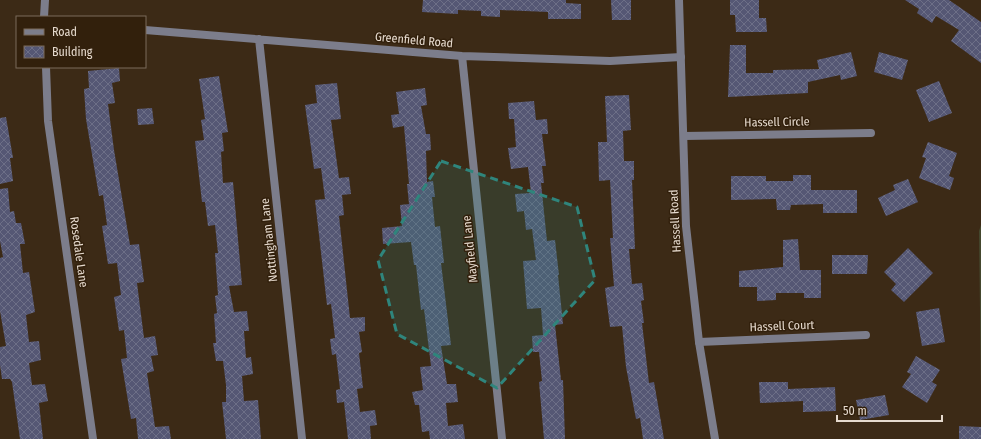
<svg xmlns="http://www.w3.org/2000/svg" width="981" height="439" font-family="'Fira Sans Condensed',sans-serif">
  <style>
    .forest { fill: url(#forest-crowns) }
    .building { fill: url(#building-cross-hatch) }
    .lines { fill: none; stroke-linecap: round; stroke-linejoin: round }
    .minor { stroke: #7c7d8b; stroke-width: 8 }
    .tertiary { stroke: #7c7d8b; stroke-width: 8 }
    .marked { fill: #2f857c; fill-opacity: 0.2; stroke: #2f857c; stroke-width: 3; stroke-dasharray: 8 5; stroke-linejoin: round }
    .labels { text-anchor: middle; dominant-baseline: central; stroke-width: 3; stroke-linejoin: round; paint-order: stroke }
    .street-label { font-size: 12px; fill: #e6dace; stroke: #32200c }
  </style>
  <defs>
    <pattern id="forest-crowns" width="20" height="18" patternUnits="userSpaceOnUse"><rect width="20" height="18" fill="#44482e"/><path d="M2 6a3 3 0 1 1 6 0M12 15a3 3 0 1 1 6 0" fill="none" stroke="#5f624b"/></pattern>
    <pattern id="building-cross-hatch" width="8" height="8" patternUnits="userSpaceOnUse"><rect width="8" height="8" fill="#555774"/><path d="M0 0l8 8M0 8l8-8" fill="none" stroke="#6d6f87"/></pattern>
  </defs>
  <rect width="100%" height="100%" fill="#3c2a16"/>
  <path class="forest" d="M981,225v162l-2,-156z"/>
  <path class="building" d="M423,0h143v3l15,1v15h-33v-7l-48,-2v7l-19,-1v-5l-23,-1v4l-36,-2z
    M611,0h20v20h-19z
    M730,0h29v18h7l1,14h-31l-1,-17h-5z
    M905,0h44l32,22v41l-30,-22 8,-11 -23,-14 -4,7 -15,-10 2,-4z
    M730,45h16v28h27v-3l46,-1 -2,-9 34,-8 6,24 -16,4 -1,-5 -32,7v11l-80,4z
    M879,52l29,8 -6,20 -28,-8z
    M119,68l1,13 -8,2 3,20 -7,1 6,46 16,95 9,-1 5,38 -7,1 7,55 11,-2 3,19 -7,1 3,15 -7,2 8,54 14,-1 2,13h-33l-2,-21 -5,1 -10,-60 6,-1 -3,-28 -5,1 -5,-34 7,-2 -4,-32 -9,1 -6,-38 5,-1 -4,-30 -4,1 -13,-77 -2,-30 5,-1 -1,-17z
    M219,76l9,56 -6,1 2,18 -3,1 2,31 10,-1 9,103 -13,1 5,26 13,-1 2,20h-5l2,27 5,-1 2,17 -11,2 2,25 14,-1 3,39h-35l-4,-37h4v-17l-3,-24h-7l-3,-18h3l-2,-29 3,-1 -2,-17 3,-1 -3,-42h3l-3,-28 -7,1 -3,-24h-3l-7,-61 9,-1 -3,-20 4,-1 -6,-40z
    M939,81l13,32 -23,9 -13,-32z
    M337,83l4,36 -10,1 8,58 10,-1 2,17 -9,1 2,20 -5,1 11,102 15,-1v14l-6,1 3,20 -3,1 4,35 -6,1 3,23 15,-2 2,15 -7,1 1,13h-23l-4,-37 -7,1 -1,-13 4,-1 -4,-35 -4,1 -2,-16 5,-1 -4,-34 -4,1 -12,-105 10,-1 -4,-31 -7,1 -9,-64 12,-2 -2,-18z
    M425,88l2,17 -6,1 5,28h4l1,16 -5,1 1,31 6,-1 2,16h-3l3,30 5,-1 4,37h-3l10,82 -10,1 6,38h9l2,18 -12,1 2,23 15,-2 2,15h-35l-1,-8 -7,1 -3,-27h-4l-3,-13 11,-2 -3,-23 11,-1 -7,-57 -3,1 -5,-45h-2l-3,-23 -28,2 -1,-16 20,-2 -2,-21 9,-1 -2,-20h2l-5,-58 -11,2 -2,-13 8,-1 -3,-22z
    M629,95l2,35 -8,1 1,30h10v19h-2l3,69h-6l3,35 10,-1 2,17 -3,1 3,22h-2l7,60 5,-1 10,57h-21l-3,-21 -4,1 -10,-52 -4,-41 -12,1 -5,-39 9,-2 -4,-48h3l-3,-58 -11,1 -1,-39h9l-2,-46z
    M534,101l2,19 11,-1 1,15h-6l4,32h-4l2,17h-3l6,58 8,-1 4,35h-1l5,49 -8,1 6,55h2l2,59h-21l-5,-57 3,-1 -3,-29h-6l-1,-16 11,-1 -2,-27 -14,1 -4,-48 13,-1 -4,-31 -6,1 -2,-19 -7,1 -2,-18 16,-1 -3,-26 -17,2 -3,-21 8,-1 -2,-28h-5l-1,-16z
    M152,108l2,16 -16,1 -1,-16z
    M6,117l7,41h-3l3,23 -13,3v-66z
    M928,142l29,11 -8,23 5,2 -4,12 -31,-12 7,-20 -4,-1z
    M793,175h18v15h46v23h-34v-9l-32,1 -1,5h-13l-1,-11 -45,1v-24h35v5h27z
    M908,179l10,23 -32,14 -8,-18 17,-8 -2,-5z
    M8,188l2,24 4,-1 2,12h5l4,21h-5l3,29 6,-1 6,40 -9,3 3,27 10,-1 2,19 -12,3 3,22 13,-1 3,17 -9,2 4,36h-23l-8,-57 -2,-3h-8l-2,-14v-18l6,-1 -6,-35v-53l3,-1 -3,-16v-52z
    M798,239l2,31h21v28h-17v-5h-28v7l-19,1v-14h-18v-16l44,-4v-27z
    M908,248l25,25 -29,29 -13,-12 5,-6 -12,-12z
    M832,255h36l-1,19h-35z
    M939,308l6,34 -23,4 -6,-34z
    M916,356l24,14 -8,12 5,3 -10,18 -25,-16 9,-13 -4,-2z
    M759,382h29v7l47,-2 1,24 -33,1v-11l-43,2z
    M885,395l4,20 -29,5 -4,-20z
    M959,426l22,1v12h-22z"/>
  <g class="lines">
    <path class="minor" d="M44,17l1,-17
      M145,30l317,26 148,5 71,-4
      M259,39l43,400
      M462,56l40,383
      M46,67l2,54 45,318
      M684,136l187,-3
      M699,342l167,-7"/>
    <path class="tertiary" d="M679,0l7,226 13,116 16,97"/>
  </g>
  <path class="marked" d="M441,161l136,46 18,73 -98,108 -100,-54 -19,-74z"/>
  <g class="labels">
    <g class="street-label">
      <text transform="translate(414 40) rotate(5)">Greenfield Road</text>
      <text transform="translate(777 122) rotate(-1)">Hassell Circle</text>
      <text transform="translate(675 221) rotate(-93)">Hassell Road</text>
      <text transform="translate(269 240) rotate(-96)">Nottingham Lane</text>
      <text transform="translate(470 249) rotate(-96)">Mayfield Lane</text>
      <text transform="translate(79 252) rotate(82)">Rosedale Lane</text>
      <text transform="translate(782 326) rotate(-2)">Hassell Court</text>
    </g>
  </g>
  <rect x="16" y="16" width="130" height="52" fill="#32200c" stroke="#7a6a5a"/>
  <rect x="24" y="29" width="20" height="6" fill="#7c7d8b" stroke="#7a6a5a"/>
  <text x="52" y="36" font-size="12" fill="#e6dace">Road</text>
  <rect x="24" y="46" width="20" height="12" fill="url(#building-cross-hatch)" stroke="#7a6a5a"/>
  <text x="52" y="56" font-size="12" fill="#e6dace">Building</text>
  <path d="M837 415v6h105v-6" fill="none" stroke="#e6dace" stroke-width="2"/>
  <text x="843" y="415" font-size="12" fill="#e6dace" stroke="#32200c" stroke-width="3" paint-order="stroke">50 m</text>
</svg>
